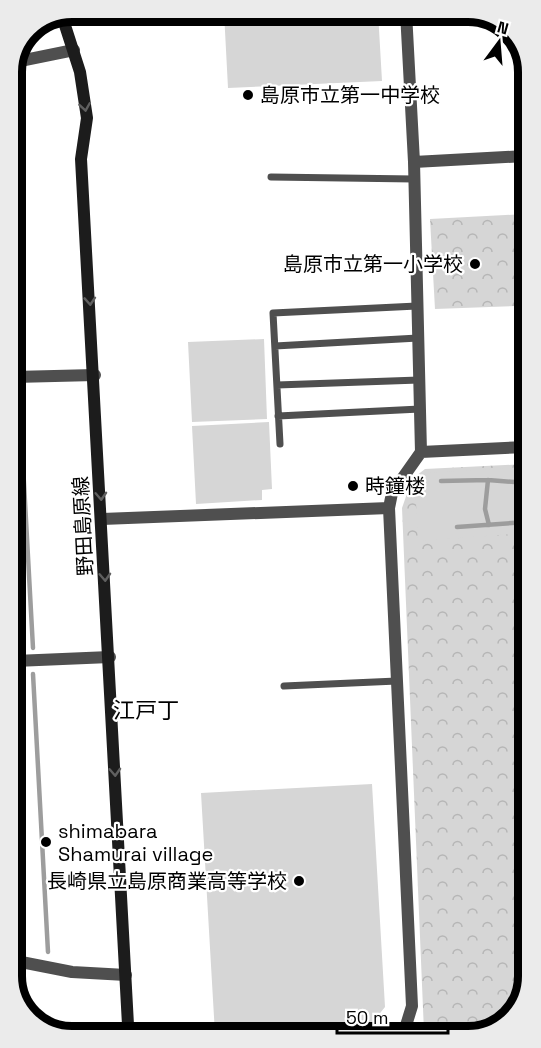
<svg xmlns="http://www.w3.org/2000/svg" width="541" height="1048" font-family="'Space Grotesk','Noto Sans JP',sans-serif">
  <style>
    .forest { fill: url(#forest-crowns) }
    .garden { fill: #d6d6d6 }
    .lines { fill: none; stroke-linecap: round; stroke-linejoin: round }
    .stream { stroke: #9d9d9d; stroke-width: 4.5 }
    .service { stroke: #4f4f4f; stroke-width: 7 }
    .minor { stroke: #4f4f4f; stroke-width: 12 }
    .tertiary { stroke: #4f4f4f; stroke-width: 12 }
    .secondary { stroke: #1c1c1c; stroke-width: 12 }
    .oneway { stroke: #606060 }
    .poi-dot { fill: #000; stroke: #fff; stroke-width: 2 }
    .labels { text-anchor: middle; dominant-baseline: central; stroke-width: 4.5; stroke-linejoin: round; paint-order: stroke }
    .poi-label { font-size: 20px; fill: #000; stroke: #fff; text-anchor: start }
    .street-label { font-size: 20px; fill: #000; stroke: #fff }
    .quarter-label { font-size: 22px; fill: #000; stroke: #fff }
    .rim { fill: none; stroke: #000; stroke-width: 8 }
  </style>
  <defs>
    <pattern id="forest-crowns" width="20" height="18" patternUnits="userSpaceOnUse" patternTransform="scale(1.5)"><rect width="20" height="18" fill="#d6d6d6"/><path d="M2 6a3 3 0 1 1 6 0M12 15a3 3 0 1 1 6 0" fill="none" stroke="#b6b6b6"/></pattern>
  </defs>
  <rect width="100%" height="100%" fill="#fff"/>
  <path class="forest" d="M525,214l1,201h-3l-6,-109 -82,3 -5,-90z
    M526,464l3,515 -12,33 -25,20h-68l-22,-524 10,-29 13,-10z"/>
  <path class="garden" d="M224,12h154l4,69 -154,7z
    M264,339l3,80 -75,3 -4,-80z
    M269,422l3,67 -10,1v10l-66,4 -4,-78z
    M526,467l1,66 -109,8 -3,-57 12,-11z
    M372,784l13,223 -21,26 -149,1 -14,-241z"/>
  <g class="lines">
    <path class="stream" d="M13,252l5,111
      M19,392l14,256
      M488,480l-3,29 4,16
      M441,481l47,-1 39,3
      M457,527l70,-5
      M33,674l15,278"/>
    <path class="service" d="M271,177l143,2
      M275,346l143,-8
      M277,385l142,-5
      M278,416l142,-7
      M280,444l-7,-131 144,-7
      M284,686l113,-5"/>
    <path class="minor" d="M406,12l8,150 7,290
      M15,62l59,-12
      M414,162l111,-6
      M14,377l81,-2
      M15,661l95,-4
      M16,961l56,11 54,3"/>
    <path class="tertiary" d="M102,519l287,-11
      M404,1032l8,-26 -23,-498 3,-15 29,-41 105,-5"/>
    <path class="secondary" d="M62,16l18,56 7,46 -6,41 47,866 6,10"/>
  </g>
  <defs><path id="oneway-chevron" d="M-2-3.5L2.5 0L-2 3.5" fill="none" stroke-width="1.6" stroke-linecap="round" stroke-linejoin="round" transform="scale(1.5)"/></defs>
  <g class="oneway">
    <use href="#oneway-chevron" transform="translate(85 107) rotate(81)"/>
    <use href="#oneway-chevron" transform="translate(90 301) rotate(86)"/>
    <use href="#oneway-chevron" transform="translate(101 496) rotate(87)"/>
    <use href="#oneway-chevron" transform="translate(105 577) rotate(87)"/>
    <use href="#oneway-chevron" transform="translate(115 772) rotate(87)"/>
  </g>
  <g class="poi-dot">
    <circle cx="248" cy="95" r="6"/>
    <circle cx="475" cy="264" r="6"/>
    <circle cx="353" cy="486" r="6"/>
    <circle cx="46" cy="842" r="6"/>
    <circle cx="299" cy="881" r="6"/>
  </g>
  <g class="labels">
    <g class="poi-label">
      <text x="260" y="95">島原市立第一中学校</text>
      <text x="463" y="264" text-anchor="end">島原市立第一小学校</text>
      <text x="365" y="486">時鐘楼</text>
      <text x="58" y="831">shimabara<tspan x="58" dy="23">Shamurai village</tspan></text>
      <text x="287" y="881" text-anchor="end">長崎県立島原商業高等学校</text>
    </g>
    <g class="street-label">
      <text transform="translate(83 526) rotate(-93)">野田島原線</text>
    </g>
    <g class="quarter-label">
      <text x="146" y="710">江戸丁</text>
    </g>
  </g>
  <path d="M0 0H541V1048H0ZM72 22H468A50 50 0 0 1 518 72V976A50 50 0 0 1 468 1026H72A50 50 0 0 1 22 976V72A50 50 0 0 1 72 22Z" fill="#ebebeb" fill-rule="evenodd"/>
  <path class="rim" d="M72 22H468A50 50 0 0 1 518 72V976A50 50 0 0 1 468 1026H72A50 50 0 0 1 22 976V72A50 50 0 0 1 72 22Z"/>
  <g transform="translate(499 42) rotate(16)" stroke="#ffffff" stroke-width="4.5" paint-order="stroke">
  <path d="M0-4.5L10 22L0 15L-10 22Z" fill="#000000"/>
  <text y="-9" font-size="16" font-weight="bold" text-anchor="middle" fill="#000000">N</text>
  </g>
  <path d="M337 1024v9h111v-9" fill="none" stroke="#000000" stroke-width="3"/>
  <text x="346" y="1024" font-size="18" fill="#000000" stroke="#ffffff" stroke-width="4.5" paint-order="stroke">50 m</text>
</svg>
